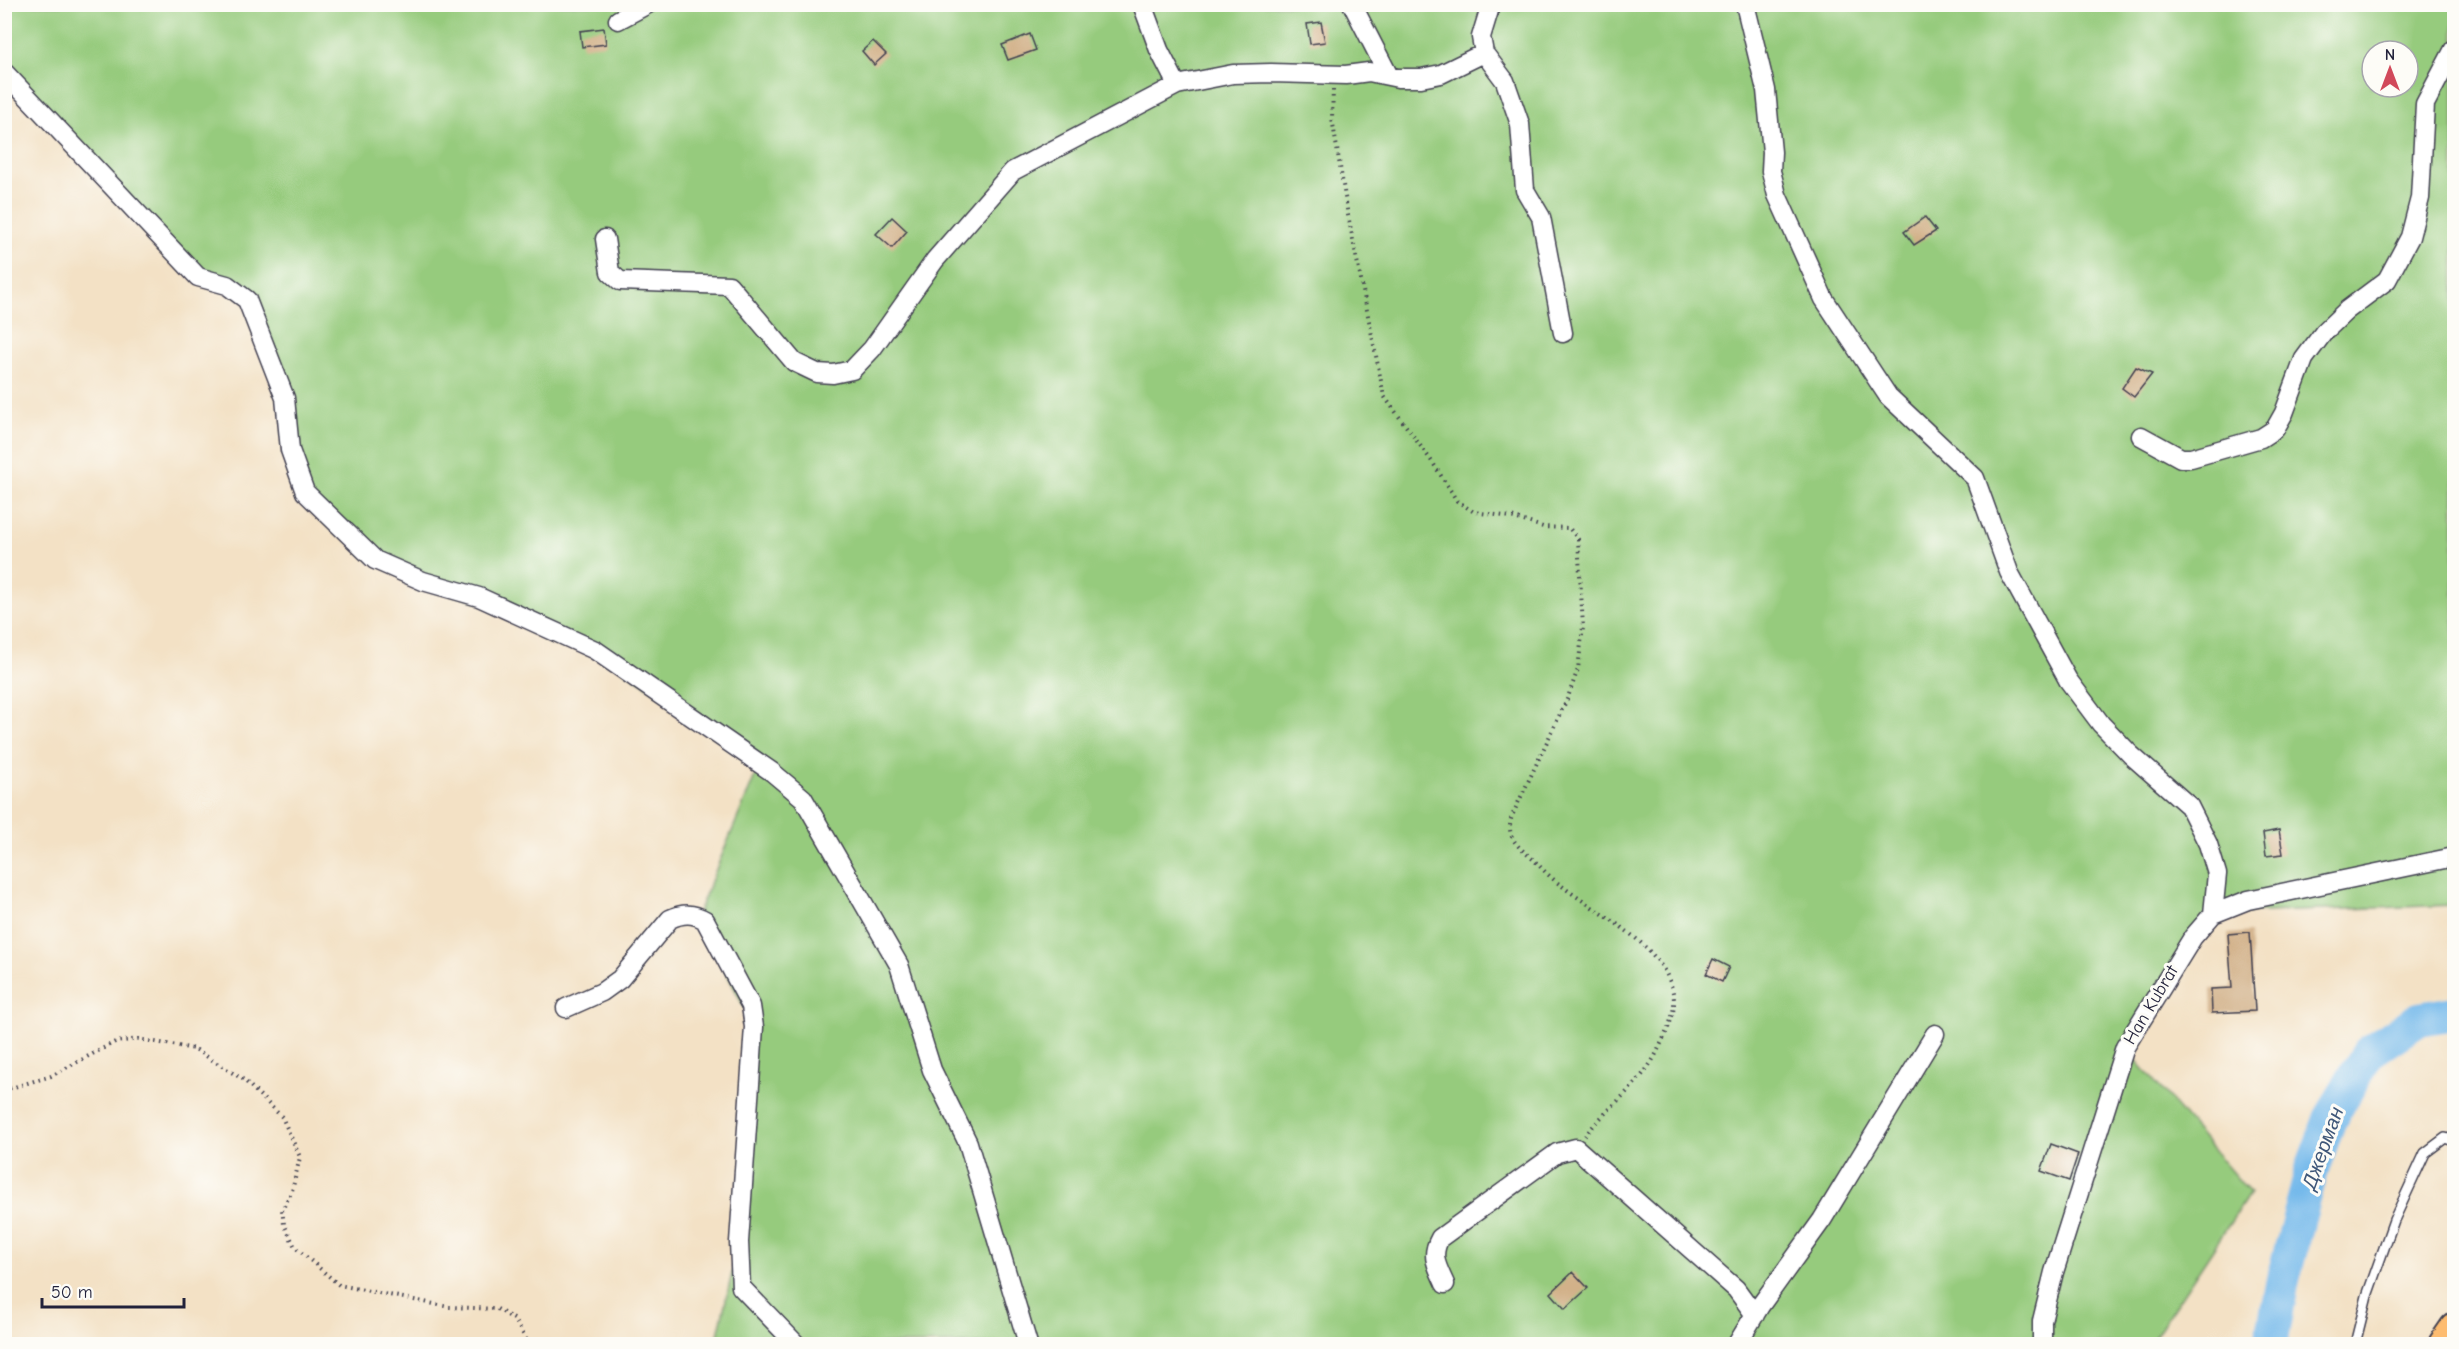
<svg xmlns="http://www.w3.org/2000/svg" width="2459" height="1349" font-family="'Comic Neue',sans-serif">
  <style>
    .green { fill: #96cb7d; stroke: #5c765c; stroke-width: 1.5; fill-rule: evenodd }
    .lines { fill: none; stroke-linecap: round; stroke-linejoin: round }
    .river { stroke: #75b9eb; stroke-width: 34 }
    .building { fill: #d2b189 }
    .lane-casing { stroke: #413f50; stroke-width: 12 }
    .street-casing { stroke: #413f50; stroke-width: 21 }
    .primary-casing { stroke: #413f50; stroke-width: 32 }
    .path { stroke: #413f50; stroke-width: 4; stroke-dasharray: 1.5 4.5; stroke-linecap: butt }
    .lane { stroke: #fff; stroke-width: 9 }
    .street { stroke: #fff; stroke-width: 18 }
    .primary { stroke: #fdbc70; stroke-width: 28 }
    .labels { text-anchor: middle; dominant-baseline: central; stroke-width: 6; stroke-linejoin: round; paint-order: stroke }
    .street-label { font-size: 18px; fill: #22223b; stroke: #fdfcf7 }
    .water-label { font-size: 20px; font-style: italic; fill: #3f5779; stroke: #fdfcf7 }
  </style>
  <rect width="100%" height="100%" fill="#fdfcf7"/>
  <filter id="ink" filterUnits="userSpaceOnUse"><feTurbulence type="fractalNoise" baseFrequency=".0167" numOctaves="2"/><feDisplacementMap in="SourceGraphic" scale="12" xChannelSelector="R" yChannelSelector="G"/><feConvolveMatrix kernelMatrix="1 2 1 2 8 2 1 2 1" color-interpolation-filters="sRGB"/></filter>
  <filter id="wash" filterUnits="userSpaceOnUse"><feTurbulence type="fractalNoise" baseFrequency=".008" numOctaves="4" result="noise"/><feDisplacementMap in="SourceGraphic" scale="24" xChannelSelector="R" yChannelSelector="G"/><feGaussianBlur stdDeviation="1.35" result="paint"/><feColorMatrix in="noise" values="0 0 0 0 0 0 0 0 0 0 0 0 0 0 0 0 0 1.4 0 .05"/><feComposite in="paint" operator="in"/></filter>
  <g filter="url(#wash)">
    <rect width="100%" height="100%" fill="#f3e1c5"/>
    <path class="green" d="M4,5h2450v900l-241,9 -88,133 125,146 -100,151h-1434l23,-102 15,-215 -57,-112 63,-151 -165,-114 -220,-90 -70,-68 -20,-94 -38,-98 -49,-23 -193,-206zM2372,51h36v36h-36z"/>
    <g class="lines">
      <path class="river" d="M2271,1344l12,-65 29,-110 18,-50 38,-66 51,-34 35,-6"/>
    </g>
    <g id="blocks">
      <path class="building" d="M1321,22l4,20 -15,2 -3,-20z
        M604,28l2,16 -24,3 -2,-16z
        M1030,34l6,16 -28,10 -6,-15z
        M873,41l13,13 -12,11 -12,-14z
        M892,217l15,14 -15,17 -16,-14z
        M1925,217l11,14 -22,14 -10,-13z
        M2136,367l16,7 -18,23 -12,-9z
        M2279,830l4,24 -17,2 -3,-23z
        M2250,932l5,79 -43,2 -1,-24 21,-1 -4,-54z
        M1713,959l16,8 -7,15 -16,-8z
        M2051,1144l27,10 -9,27 -28,-10z
        M1573,1272l15,16 -23,21 -14,-16z"/>
    </g>
  </g>
  <g filter="url(#ink)">
    <use href="#blocks" fill-opacity="0" stroke="#413f50" stroke-width="1.5"/>
    <g class="lines">
      <defs>
        <path id="lane" d="M2355,1344l12,-48 27,-76 31,-67 20,-15 9,3"/>
        <path id="street" d="M1142,4l17,46 18,35
          M1352,4l37,72
          M1491,4l-10,33 3,16 21,28 15,43 5,66 16,27 22,116
          M1745,4l21,86 6,62 -1,19 6,24 47,104 64,97 87,82 34,94 59,108 33,44 30,31 58,51 19,38 9,30 -4,40
          M618,20l30,-16
          M4,72l194,205 29,8 20,15 38,98 5,52 15,42 70,68 48,21 56,16 116,53 177,122 31,26 96,167 33,105 36,73 60,201
          M605,239l5,33 10,9 109,4 65,77 23,11 16,1 19,-4 20,-21 63,-89 78,-89 164,-86 56,-11 38,-1 75,2 23,-3 29,6h23l20,-4 43,-21
          M2141,436l40,22h10l70,-20 14,-9 9,-16 20,-54 20,-27 23,-22 40,-30 23,-43 10,-39 5,-94 29,-55
          M566,1008l36,-16 18,-13 50,-60c13,-6 23,-6 35,1l46,86 3,21 -15,215 2,45 55,57
          M1445,1284c-8,-18 -15,-28 -5,-46l117,-85 19,-5 160,141 19,26
          M1737,1344l23,-38 62,-86 113,-186
          M2042,1344v-23l12,-49 71,-225 68,-110 20,-23 35,-14 206,-43"/>
        <path id="primary" d="M2443,1344l11,-16"/>
      </defs>
      <use href="#lane" class="lane-casing"/>
      <use href="#street" class="street-casing"/>
      <use href="#primary" class="primary-casing"/>
      <path class="path" d="M1333,90l-1,28 16,97 36,181 49,67 24,38 17,11 37,5 32,10 26,1 9,11 5,88 -5,42 -10,28 -56,119c-2,6 -3,12 -1,18 3,11 16,20 24,27 8,9 17,18 27,25 37,29 108,61 112,114 1,17 -10,37 -17,52 -16,33 -50,55 -72,84
        M4,1090l47,-14 64,-34 23,-3 57,10 49,31 38,37 18,40 -8,34 -10,19 2,14 11,23 44,38 110,22 48,2 17,10 15,25"/>
      <use href="#lane" class="lane"/>
      <use href="#street" class="street"/>
      <use href="#primary" class="primary"/>
    </g>
  </g>
  <g class="labels">
    <g class="street-label">
      <text transform="translate(2151 1005) rotate(-59)">Han Kubrat</text>
    </g>
    <g class="water-label">
      <text transform="translate(2323 1148) rotate(-70)">Джерман</text>
    </g>
  </g>
  <rect width="2459" height="1349" fill="none" stroke="#fdfcf7" stroke-width="24"/>
  <g transform="translate(2390 69)"><circle r="28" fill="#fdfcf7" stroke="#a5a5ac" stroke-width="1.5"/>
  <path d="M0-4.5L10 22L0 15L-10 22Z" fill="#d1495b"/>
  <text y="-9" font-size="16" font-weight="bold" text-anchor="middle" fill="#22223b">N</text>
  </g>
  <path d="M42 1298v9h142v-9" fill="none" stroke="#22223b" stroke-width="3"/>
  <text x="51" y="1298" font-size="18" fill="#22223b" stroke="#fdfcf7" stroke-width="4.5" paint-order="stroke">50 m</text>
</svg>
